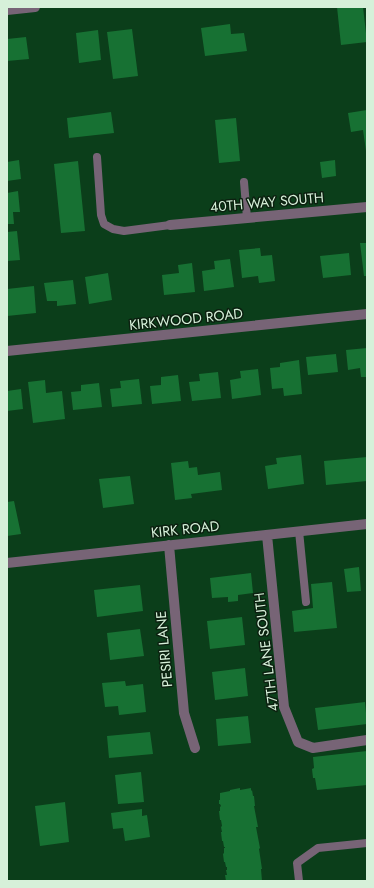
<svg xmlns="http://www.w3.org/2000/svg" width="374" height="888" font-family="Jost,sans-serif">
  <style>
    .building { fill: #177133 }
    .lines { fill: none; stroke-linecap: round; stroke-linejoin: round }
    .lane { stroke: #776476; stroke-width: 8 }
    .street { stroke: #776476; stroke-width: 10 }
    .labels { text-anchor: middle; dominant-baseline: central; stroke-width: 3; stroke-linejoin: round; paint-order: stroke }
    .street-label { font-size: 14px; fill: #d6f0d9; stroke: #0c2010 }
  </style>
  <rect width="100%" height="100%" fill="#0b3e1a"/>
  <path class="building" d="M337,7h26l4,35 -26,3z
    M230,24l1,10 13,-1 3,18 -42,5 -4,-28z
    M132,29l6,47 -25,3 -6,-47z
    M98,30l3,30 -22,3 -3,-30z
    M26,37l3,22 -22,2v-22z
    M367,110v41h-1l-3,-21 -12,2 -3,-19z
    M111,112l3,21 -45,5 -2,-20z
    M236,118l4,43 -21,2 -4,-43z
    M19,160l2,19 -14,2v-19z
    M335,160l1,16 -14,2 -2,-16z
    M78,161l7,70 -24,2 -7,-69z
    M18,191l2,21h-7l1,12h-7v-31z
    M17,231l3,29 -13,1v-29z
    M360,243h7v33h-3z
    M260,248l1,8 11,-1 3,26 -16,2 -1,-7 -16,2 -3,-28z
    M349,253l2,22 -28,3 -3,-22z
    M230,259l4,28 -30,4 -2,-20 13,-2 -1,-8z
    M192,263l3,29 -31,3 -2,-20 17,-2 -1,-8z
    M108,273l4,27 -23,4 -4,-27z
    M73,280l3,24 -19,2v-5h-10l-3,-18z
    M34,286l2,27 -29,3v-27z
    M367,348v29h-6l-1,-9 -12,2 -2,-20z
    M336,354l2,18 -30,3 -2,-18z
    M299,360l3,34 -18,2 -1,-8 -11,1 -2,-21 10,-1v-4z
    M258,369l3,26 -29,4 -2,-19 11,-2 -1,-7z
    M218,372l3,26 -29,3 -3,-19 11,-1 -1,-7z
    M178,375l3,26 -29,3 -2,-18 11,-1v-8z
    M139,379l3,25 -30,3 -2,-18 11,-1 -1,-7z
    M45,380l1,13 16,-2 3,28 -32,4 -5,-41z
    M99,383l3,24 -29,3 -2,-18 10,-1v-6z
    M21,389l2,20 -16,2v-20z
    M301,455l3,29 -36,5 -3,-23 12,-2 -1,-6z
    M367,457v24l-41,4 -2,-24z
    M188,461l1,7 8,-1 1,8 22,-3 2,18 -31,4 1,4 -17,2 -4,-37z
    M130,476l4,28 -31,4 -4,-29z
    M14,501l7,33 -14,2v-34z
    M359,567l2,24 -14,1 -3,-23z
    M251,573l2,20 -15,2v6l-10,1v-5l-16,1 -2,-20z
    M332,582l5,46 -43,4 -2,-21 21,-3 -2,-24z
    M140,585l3,26 -46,6 -3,-27z
    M242,617l3,28 -35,4 -3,-28z
    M140,629l4,27 -34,4 -3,-27z
    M245,668l3,28 -33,4 -3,-28z
    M125,681l1,5 17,-2 3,28 -27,3 -1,-9 -13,1 -3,-24z
    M365,702l2,22 -49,6 -3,-22z
    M248,716l3,27 -33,3 -2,-27z
    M150,732l3,22 -44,4 -2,-22z
    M367,751v34l-50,5 -2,-12h-2l-1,-9 2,-1 -1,-11z
    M141,772l3,30 -26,2 -3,-29z
    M240,788v2l11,-2v3l1,-1 1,6h1l1,10h-1l4,21h-2l4,21 -1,1 3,20h-1l1,12h-36l-1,-6h2l-1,-5h1v-3h-1l-1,-5h-1l-1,-8 1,-1v-5h1v-1h-1l-1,-6h-1l-1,-9h1l-1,-5 1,-1 -1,-6h-1l-1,-9h1v-4l1,-1 -1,-2h-1v-4h1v-7l10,-2v-1z
    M65,802l4,40 -29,4 -5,-40z
    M142,809v7l5,-1 3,22 -25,4 -2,-13 -10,1 -2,-16z"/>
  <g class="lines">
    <path class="lane" d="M97,157l4,58 3,9 9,5 11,2 46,-6
      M244,182l3,36
      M299,531l7,71
      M299,881l-2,-18 21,-15 49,-5"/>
    <path class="street" d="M7,10l28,-3
      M170,225l197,-18
      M7,351l360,-37
      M267,535l17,172 14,35 15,6 54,-8
      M169,545l15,168 11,35
      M7,563l360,-39"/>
  </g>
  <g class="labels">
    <g class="street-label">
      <text transform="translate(267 202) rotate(-5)">40TH WAY SOUTH</text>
      <text transform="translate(186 319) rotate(-6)">KIRKWOOD ROAD</text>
      <text transform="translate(185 529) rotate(-6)">KIRK ROAD</text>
      <text transform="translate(164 649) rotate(-95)">PESIRI LANE</text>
      <text transform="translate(266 652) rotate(-97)">47TH LANE SOUTH</text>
    </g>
  </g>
  <rect width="374" height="888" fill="none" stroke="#d6f0d9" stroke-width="16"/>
</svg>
